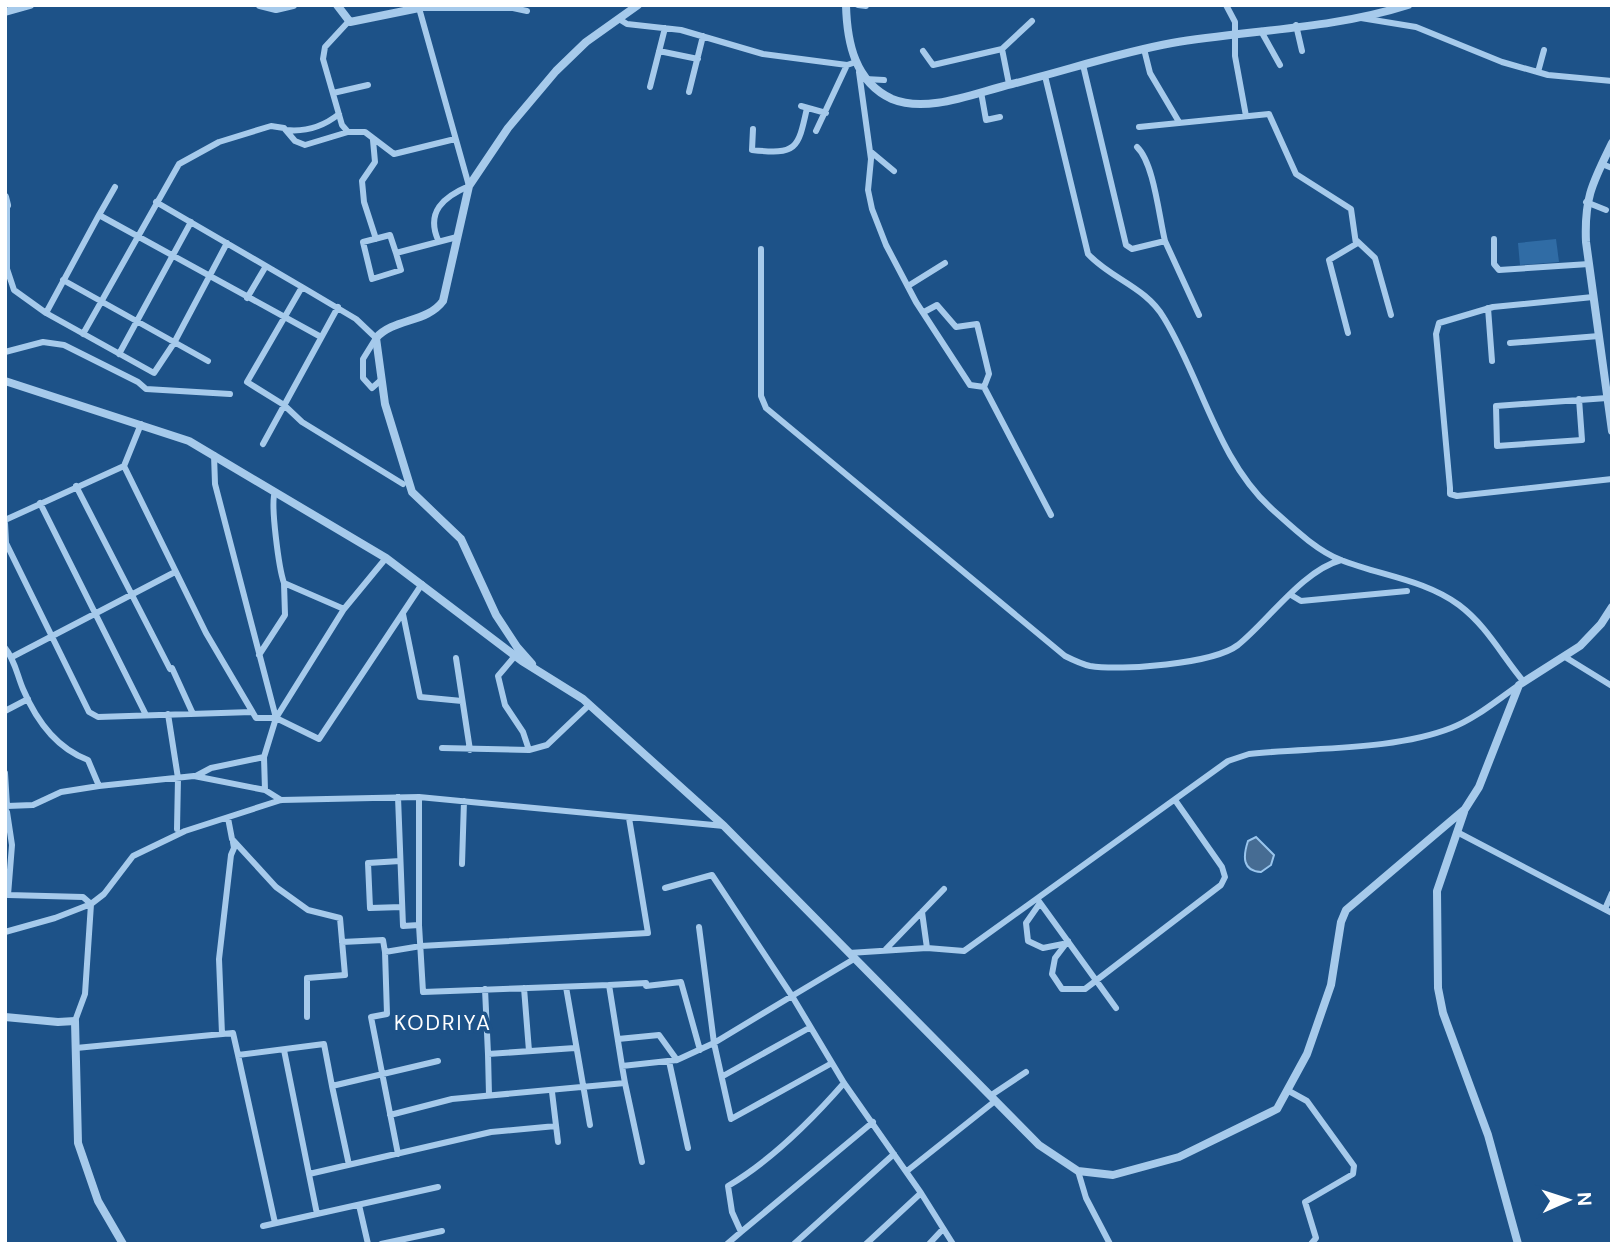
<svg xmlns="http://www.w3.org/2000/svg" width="1617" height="1249" font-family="'DM Sans',sans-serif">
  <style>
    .green { fill: #306ca5 }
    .water { fill: #466c93; stroke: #99c5ed; stroke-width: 2 }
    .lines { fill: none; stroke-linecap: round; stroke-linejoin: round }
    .minor { stroke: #a6caeb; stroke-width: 6 }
    .tertiary { stroke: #a6caeb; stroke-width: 8 }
    .labels { text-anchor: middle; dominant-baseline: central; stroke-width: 7; stroke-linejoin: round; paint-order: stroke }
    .quarter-label { font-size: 21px; letter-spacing: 2px; fill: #fff; stroke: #1d5288 }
  </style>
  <rect width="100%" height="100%" fill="#1d5288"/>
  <path class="green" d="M1556,239l3,23 -39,3 -2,-22z"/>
  <path class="water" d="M1256,837l18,18 -3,10 -10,7c-19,-1 -18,-16 -13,-31z"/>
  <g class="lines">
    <path class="minor" d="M858,5l8,1
      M1226,5l9,17v34l11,60
      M1361,18l55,9 86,35 46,13 64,6
      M619,19l8,5 54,6 82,24 84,11 9,-3
      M349,21l-24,26 -2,12 19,66 6,7h17l29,22 61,-15
      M1296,25l6,26
      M1261,31l19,34
      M1144,49l6,24 29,49
      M659,51l39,8
      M923,51l10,14 69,-16
      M1083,65l43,180 6,4 33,-8 34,74
      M859,72l12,87 -3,31 4,19 14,36 30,57 54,83 14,2 67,128
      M1538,72l6,-22
      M1045,76l43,178c23,25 58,33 76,64 38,62 53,142 109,192 19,17 44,41 68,50 40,16 82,19 118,45 28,21 43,51 65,77
      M865,79l19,1
      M1009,84l-7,-35 30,-28
      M650,87l15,-59
      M689,92l14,-56
      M981,92l5,28 14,-3
      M333,93l35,-8
      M801,106l25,7
      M1139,127l130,-13 27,60 55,35 5,35 -27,16 19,73
      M753,129l-1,21c45,5 46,-1 55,-42
      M286,130c19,2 38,-4 53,-16
      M816,131l31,-66
      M373,140l2,22 -13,19 2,21 12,37
      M1137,147c17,16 22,70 28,94
      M870,151l24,20
      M1602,164l10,4
      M115,187l-16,28 222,122
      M156,202l146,85
      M1586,202l20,8
      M7,205v64l7,21 32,23 53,-98
      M1494,239v25l5,6 90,-6
      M438,240c-12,-28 5,-43 31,-54l-50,-178h94l14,3
      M1357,241l18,17 16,57
      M761,249v147l5,12 299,248c8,4 16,8 25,10 31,5 123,-2 148,-21 31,-25 64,-74 103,-85
      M396,253l5,17 -29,9 -9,-37 27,-7 6,18 61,-16
      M63,280l145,81
      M908,286l37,-23
      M1593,297l-100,10 -54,16 -3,11 14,154v6l7,2 155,-17
      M247,298l19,-32
      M1488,308l4,53
      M924,312l13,-7 19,22 21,-3 12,50 -5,13
      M46,313l108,60 20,-30 53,-100
      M83,334l96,-170 40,-22 52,-16 13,2 11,13 10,4 43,-13
      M1510,343l89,-7
      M5,352l38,-10 21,3 74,37 8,7 84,5
      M119,354l72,-132
      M381,380l-9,8 -9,-10v-19l13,-21 -20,-19 -54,-32 -55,95 37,23 18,17 101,62
      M1579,399l3,41 -85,6 -1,-40 111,-8
      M263,444l75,-137
      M214,455l1,29 61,234
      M124,466l17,-42
      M76,486l94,183
      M275,492c-5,11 4,77 9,91l60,26
      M40,503l106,212
      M5,520l119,-54 82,167 50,85h20l43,21 103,-155
      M5,523l1,20 83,169 9,5 154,-5
      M1291,595l10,6 106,-10
      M403,614l17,83 42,4
      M5,648c10,12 12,27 18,41 13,31 33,59 65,71l11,26
      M259,655l26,-40 -1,-32
      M12,657l163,-85
      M1565,657l47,29
      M456,658l14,92
      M172,668l21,46
      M5,711l23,-12
      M168,714l10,64 -1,51
      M442,748l87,2 -6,-18 -18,-27 -7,-29 17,-20
      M529,750l18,-5 42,-40
      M5,773l2,33
      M196,776l15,-8 53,-11
      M265,790l-1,-33 12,-39 68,-109 42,-51
      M398,797l5,129 16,-1
      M419,797v128l4,67 186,-7 13,81
      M5,811l2,-5 26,-1 28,-13 38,-6 95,-10 71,14 16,10
      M228,818l4,21 44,48 32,23 32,8 5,57 -38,3v39
      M1457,832l155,81
      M400,861l-32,2 2,45 32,-1
      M462,864l2,-63
      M665,888l47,-13 80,121 62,-37
      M1038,900l78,108
      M1040,903l-14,20 2,18 15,7 20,-4
      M1605,909l7,-16
      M922,912l5,36
      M699,927l15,116 17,76 101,-56
      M5,932l50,-14 36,-14 -8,-7 -75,-2 4,-50 -5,-33
      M1068,941l-13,17 -3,16 10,15h23l136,-104 4,-8 -3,-10 -47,-67
      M342,942l41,-2 2,12 36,-6 227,-13 -19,-115
      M886,949l58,-60
      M385,952l2,62 -16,3 27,137
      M849,953l78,-5 37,3 264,-190 21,-7c63,-7 143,-3 202,-26 24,-9 46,-28 68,-43
      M609,985l37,-2
      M646,986l35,-4 19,68
      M566,987l24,138
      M524,988l5,63
      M485,989l3,65 87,-6
      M75,1021l10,-27 6,-90 13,-10 29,-38 52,-25 96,-31 138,-3 305,29
      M222,1034l-3,-75 12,-104 3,-7 -1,-6
      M618,1039l41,-4 18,25
      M76,1048l157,-15 5,22 86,-11 8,42 106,-25
      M284,1050l33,164
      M488,1054l1,41
      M238,1055l37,168
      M669,1061l19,87
      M723,1076l86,-48
      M625,1083l17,79
      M844,1083c-34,39 -72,77 -116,103l4,26 9,20 132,-110
      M332,1086l17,79
      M1287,1090l20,11 47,65 -1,8 -48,28 11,36 -5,6
      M552,1092l6,50
      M990,1096l36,-24
      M390,1115l62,-16 173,-16 -3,-17 55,-6 37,-17 78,-47 52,87 77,110 -55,51
      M907,1171l88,-70
      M1078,1171l8,27 24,46
      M309,1174l182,-42 65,-6
      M921,1193l32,51
      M359,1205l9,39
      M263,1226l175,-39
      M381,1244l61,-13
      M727,1244l14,-12
      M794,1244l100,-90
      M929,1244l14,-15"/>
    <path class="tertiary" d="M260,5l16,4 17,-4
      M337,5l13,17 69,-14 -1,-3
      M846,5c1,38 9,77 46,94 36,15 85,-7 120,-15 53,-13 105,-31 160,-41 77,-13 161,-14 236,-38
      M5,12l25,-7
      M1612,143c-19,39 -28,54 -26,99l26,189
      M5,197l2,8
      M5,381l184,60 197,117 136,103 61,38 141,127 315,319 39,26 35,4 66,-18 98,-48 30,-55 24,-69 10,-63 5,-12 119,-101 14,-22 40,-102 61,-39 21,-22 11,-17
      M532,664l-15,-17 -21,-32 -35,-76 -49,-47 -27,-88 -9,-66c18,-20 51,-15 67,-37l26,-115 39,-58 48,-57 30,-29 52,-37
      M1464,812l-27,79 1,97 5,25 45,122 30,109
      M5,1017l53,5 17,-1 3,122 20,58 25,43"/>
  </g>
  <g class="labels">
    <g class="quarter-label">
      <text x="443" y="1023">KODRIYA</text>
    </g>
  </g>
  <rect width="1617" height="1249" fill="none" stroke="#ffffff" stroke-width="14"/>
  <g transform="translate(1568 1200) rotate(87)" stroke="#1d5288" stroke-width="5" paint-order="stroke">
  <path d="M0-5L12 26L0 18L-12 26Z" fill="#ffffff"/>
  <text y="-10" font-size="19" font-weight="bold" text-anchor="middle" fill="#ffffff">N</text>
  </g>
</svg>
